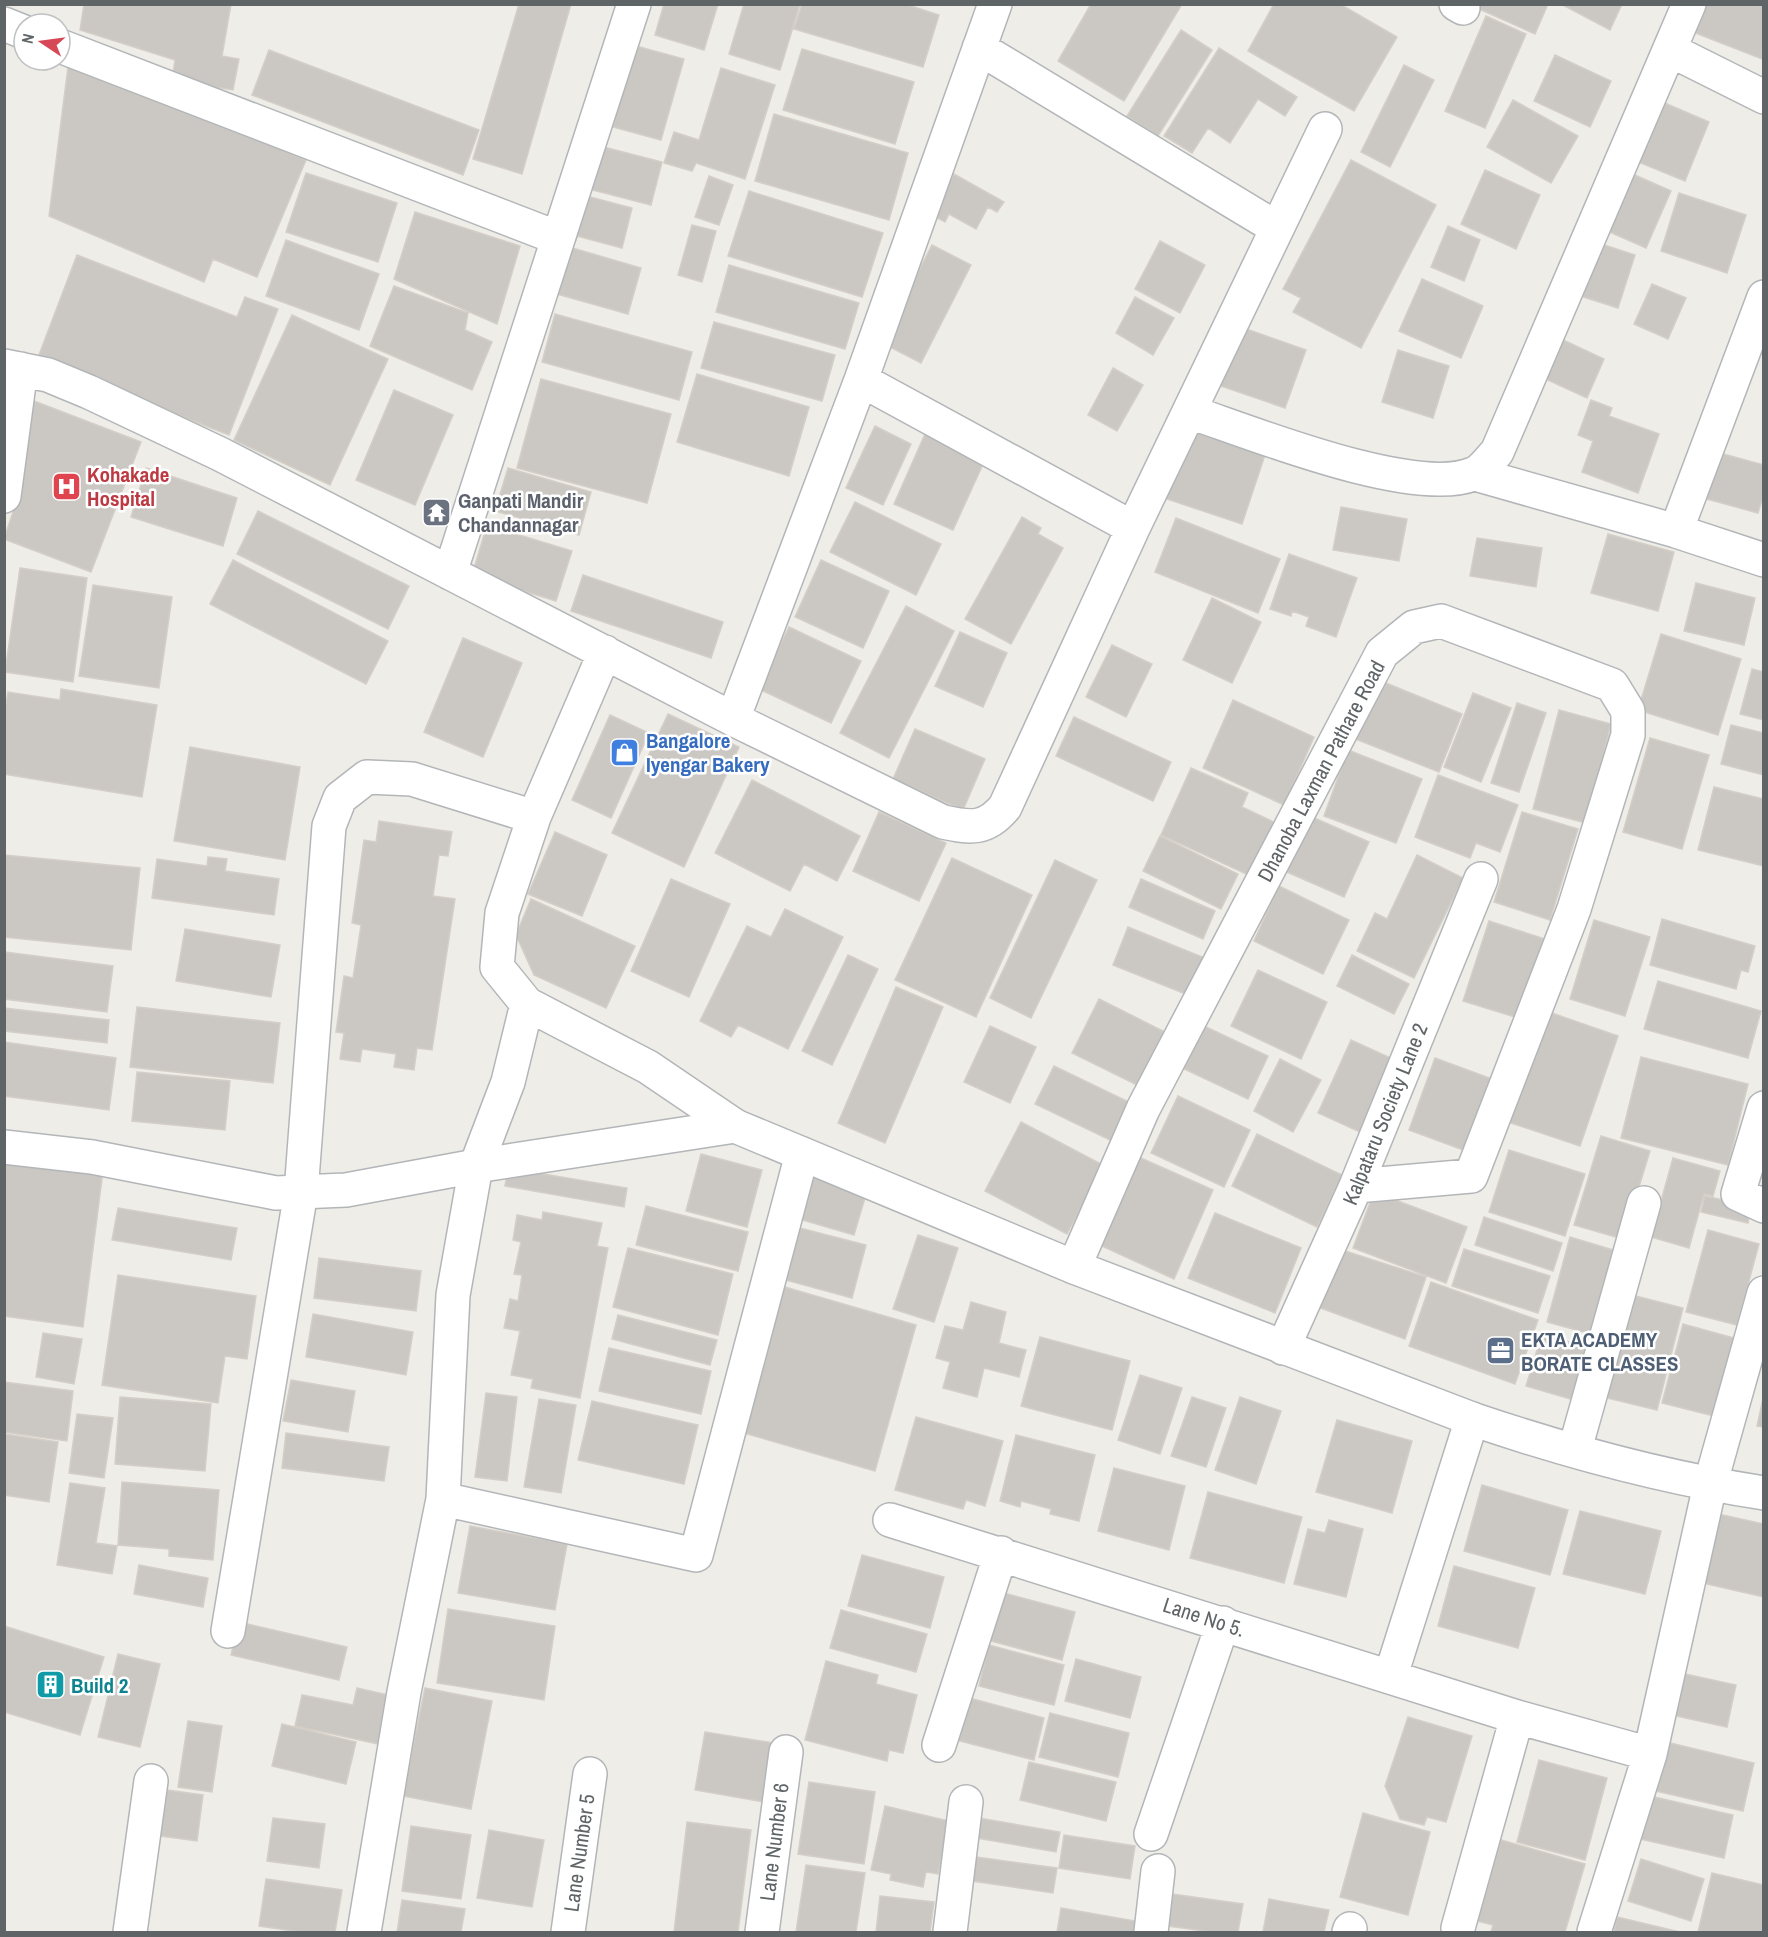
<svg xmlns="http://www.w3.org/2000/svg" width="1768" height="1937" font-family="'Archivo Narrow',sans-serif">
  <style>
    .building { fill: #cbc8c4; stroke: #d4cec7; stroke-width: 1.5 }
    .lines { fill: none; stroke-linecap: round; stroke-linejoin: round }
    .street-casing { stroke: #b3b6b8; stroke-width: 36 }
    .secondary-casing { stroke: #b2b6b8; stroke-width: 36 }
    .street { stroke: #fff; stroke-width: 33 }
    .secondary { stroke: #fff; stroke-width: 33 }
    .labels { text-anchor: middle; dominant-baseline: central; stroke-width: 5; stroke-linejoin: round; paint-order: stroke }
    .health-label { font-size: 21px; font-weight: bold; fill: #be3a42; stroke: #fff; text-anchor: start }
    .worship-label { font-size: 21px; font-weight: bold; fill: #5b616d; stroke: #fff; text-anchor: start }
    .shop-label { font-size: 21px; font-weight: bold; fill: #366cbe; stroke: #fff; text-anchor: start }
    .street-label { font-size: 21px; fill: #5f6466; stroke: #fff }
    .service-label { font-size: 21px; font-weight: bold; fill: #4e5e75; stroke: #fff; text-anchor: start }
    .culture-label { font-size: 21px; font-weight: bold; fill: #0d838f; stroke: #fff; text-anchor: start }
  </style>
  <rect width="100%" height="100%" fill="#efede8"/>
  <path class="building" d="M84,4h147l-9,52 17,3 -6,31 -61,-10 3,-20 -95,-30z
    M519,4h52l-49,170 -49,-15z
    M664,4h54l-14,46 -49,-15z
    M744,4h56l-20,66 -51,-16z
    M802,4h103l34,11 -16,52 -129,-38z
    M1091,4h91l-58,97 -66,-40z
    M1274,4h66l57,33 -43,74 -106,-60z
    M1468,4h80l-13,30z
    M1561,4h61l-12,26z
    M1704,4h60l-2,55 -69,-27z
    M1486,16l40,18 -41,94 -40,-17z
    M1181,30l31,20 -54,86 -31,-20z
    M636,46l48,13 -23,81 -48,-13z
    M1219,48l78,49 -12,19 -27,-17 -28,44 -22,-15 -16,25 -28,-17z
    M802,49l112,33 -19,62 -112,-34z
    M269,50l210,80 -16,45 -211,-80z
    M1555,55l56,26 -21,46 -56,-26z
    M69,59l237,101 -49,117 -44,-18 -9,23 -155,-66z
    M1404,65l30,15 -44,87 -29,-15z
    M721,68l54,17 -30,94 -49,-16 -4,8 -28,-8 10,-31 25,8z
    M1513,100l65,36 -27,47 -64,-36z
    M1660,101l49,21 -24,59 -49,-20z
    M774,114l134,39 -19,67 -134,-39z
    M592,144l70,18 -11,43 -70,-18z
    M1351,160l85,45 -75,143 -68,-36 8,-14 -18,-9z
    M1485,170l55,25 -24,54 -55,-25z
    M1628,172l43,19 -25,57 -43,-19z
    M306,173l91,30 -19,59 -92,-30z
    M954,174l50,28 -7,10 -9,-5 -12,22 -27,-15 -4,8 -13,-7z
    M709,176l24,9 -14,40 -24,-8z
    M749,191l134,42 -21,64 -134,-41z
    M575,193l57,15 -10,40 -45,-12 -1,4 -12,-3z
    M1679,193l67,22 -19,58 -66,-22z
    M415,212l105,34 -23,78 -103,-45z
    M692,225l24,6 -14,51 -24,-7z
    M1448,226l32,14 -16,41 -33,-14z
    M286,240l93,34 -20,56 -93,-34z
    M1160,241l45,24 -25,48 -45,-24z
    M1592,241l43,14 -17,53 -44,-14z
    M559,244l82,24 -13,46 -82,-23z
    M932,245l39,20 -50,98 -39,-20z
    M77,255l160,62 8,-20 33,12 -49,126 -192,-75z
    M729,265l130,38 -14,46 -129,-37z
    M1422,279l61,27 -22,52 -62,-27z
    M1652,284l34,14 -18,41 -34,-15z
    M394,286l74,27 -3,17 27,12 -20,48 -102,-44z
    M1135,297l39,21 -21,37 -37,-22z
    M555,314l137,38 -13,48 -137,-38z
    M292,315l96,44 -58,126 -96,-45z
    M714,322l121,33 -13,46 -121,-33z
    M1235,325l71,25 -21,58 -70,-24z
    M1559,338l45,21 -17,39 -46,-21z
    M1398,350l51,16 -16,52 -51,-16z
    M1113,368l30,17 -26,46 -29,-16z
    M697,374l112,33 -20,69 -112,-34z
    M541,379l130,35 -24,89 -130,-35z
    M394,390l59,25 -38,90 -59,-25z
    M1591,400l21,8 -3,8 50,18 -21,59 -56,-21 11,-31 -15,-6z
    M34,401l107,41 -50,130 -87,-33 15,-45v-52z
    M1188,424l79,25 -25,75 -78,-26z
    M875,426l36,18 -28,61 -37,-17z
    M925,434l60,26 -32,70 -59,-26z
    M1716,452l48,13v28l-6,20 -55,-15z
    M146,468l91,30 -14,48 -92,-29z
    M508,468l83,24 -12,43 -84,-24z
    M855,502l86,42 -25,51 -86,-43z
    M1341,507l66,12 -8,42 -66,-11z
    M258,511l151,75 -21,43 -151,-75z
    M1022,517l19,11 -3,6 25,14 -52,96 -46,-25z
    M1176,518l104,41 -22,54 -103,-41z
    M487,525l85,26 -16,50 -84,-26z
    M1608,534l66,18 -16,59 -67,-18z
    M1477,538l65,10 -6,39 -66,-11z
    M1289,554l68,24 -21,59 -30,-11 3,-9 -17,-6 -1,5 -21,-7z
    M233,560l155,81 -22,43 -156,-80z
    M821,560l68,31 -26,57 -68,-31z
    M20,568l67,10 -14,104 -68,-10z
    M583,575l140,47 -12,36 -140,-47z
    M1696,583l59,15 -11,47 -60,-14z
    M93,585l79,12 -13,91 -80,-12z
    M1212,598l49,24 -29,61 -49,-23z
    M906,606l48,25 -65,127 -49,-25z
    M789,627l72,34 -30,62 -72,-34z
    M960,632l47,21 -24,54 -48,-21z
    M1661,634l80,25 -23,76 -80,-25z
    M463,638l59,25 -39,94 -59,-25z
    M1112,645l40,19 -26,53 -40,-20z
    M1752,669l12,3v48l-24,-6z
    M1376,679l86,35 -23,58 -86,-34z
    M61,689l96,16 -15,92 -138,-23v-59l4,-23 52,8z
    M1473,693l38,15 -30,74 -37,-15z
    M1233,700l81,37 -30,68 -81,-37z
    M1517,703l29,10 -27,79 -28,-9z
    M1559,710l52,14 -25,99 -53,-14z
    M668,714l71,33 -55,120 -72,-34z
    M610,715l39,18 -38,85 -39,-18z
    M1074,717l97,45 -18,39 -97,-45z
    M1731,725l33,8v42l-43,-11z
    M915,729l70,30 -22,51 -70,-31z
    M1650,738l59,17 -27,94 -59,-17z
    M190,747l110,20 -15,93 -111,-19z
    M1348,750l74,29 -26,64 -72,-27z
    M1191,768l57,25 -6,14 36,17 -23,54 -94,-43z
    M1438,775l80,30 -18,47 -24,-9 -6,15 -55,-21z
    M752,780l108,56 -23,45 -33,-17 -14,27 -75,-38z
    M1714,787l50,12v67l-66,-16z
    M879,812l67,31 -27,58 -66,-30z
    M1522,812l56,17 -28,91 -56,-18z
    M1312,817l57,25 -25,55 -57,-25z
    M379,821l73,11 -4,24 -9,-1 -6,41 22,3 -23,151 -15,-2 -3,22 -20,-3 2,-13 -34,-5 -2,13 -20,-3 4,-26 -8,-1 8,-56 9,2 8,-53 -9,-2 12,-83 12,2z
    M555,832l52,23 -25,61 -54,-22z
    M1160,836l78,38 -17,35 -78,-38z
    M4,855l136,13 -9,82 -127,-13z
    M1417,855l46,23 -49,100 -57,-27 18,-38 12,6z
    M208,857l19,2 -2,12 54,8 -5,36 -122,-17 5,-39 50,7z
    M952,858l80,37 -56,122 -81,-37z
    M1055,860l42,20 -66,138 -41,-20z
    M671,879l59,25 -41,93 -58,-26z
    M1141,879l74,32 -12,28 -74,-32z
    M1279,886l70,34 -26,54 -69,-33z
    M531,899l104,47 -29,62 -72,-33 -18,-40z
    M785,909l58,28 -55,112 -50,-24 -7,12 -31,-16 47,-95 24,11z
    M1662,919l93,27 -7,26 -7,-2 -5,19 -86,-24z
    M1594,920l56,17 -25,79 -55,-17z
    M1489,921l56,18 -27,79 -55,-17z
    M1128,927l79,32 -14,38 -80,-32z
    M185,929l95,16 -9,52 -95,-16z
    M5,952l108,14 -6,46 -103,-13z
    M848,955l30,14 -46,96 -30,-14z
    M1352,955l57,29 -15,30 -57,-28z
    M1258,970l69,32 -26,57 -70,-33z
    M1658,981l103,30 -13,47 -104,-29z
    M896,987l47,20 -58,136 -47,-20z
    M1099,999l70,35 -26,54 -71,-35z
    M137,1007l143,16 -7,60 -143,-16z
    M4,1008l105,12 -2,23 -103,-12z
    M1546,1011l72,25 -38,110 -72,-24z
    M990,1026l46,21 -26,56 -46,-21z
    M1204,1026l64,30 -20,43 -64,-30z
    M1351,1040l42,19 -33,73 -42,-19z
    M4,1042l112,16 -7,52 -105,-14z
    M1641,1057l107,27 -20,81 -107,-27z
    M1435,1058l57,21 -26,72 -57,-21z
    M1280,1059l41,21 -28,52 -39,-21z
    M1054,1066l77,37 -19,38 -77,-37z
    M137,1072l93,9 -5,49 -93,-9z
    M1178,1096l72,34 -26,57 -73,-34z
    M1021,1122l82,43 -36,69 -82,-43z
    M1257,1134l85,41 -25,52 -85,-41z
    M1601,1136l49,15 -27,88 -49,-14z
    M1509,1150l76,24 -20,62 -76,-24z
    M701,1154l61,16 -15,57 -61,-16z
    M1134,1155l79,35 -39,89 -79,-36z
    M4,1158l99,13 -20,156 -79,-11z
    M1673,1158l47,13 -7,25 -9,-2 -15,54 -38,-11z
    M508,1168l119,20 -3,19 -119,-21z
    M803,1172l64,19 -13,44 -65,-19z
    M1374,1192l93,35 -21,56 -93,-35z
    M1705,1196l46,10 -3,17 -47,-11z
    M646,1206l102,26 -10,39 -102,-26z
    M118,1208l119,20 -6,32 -119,-20z
    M543,1212l59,11 -5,23 11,2 -28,150 -49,-10 2,-9 -22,-4 9,-44 -16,-3 6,-29 8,2 4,-26 -8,-1 7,-32 -8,-2 4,-25 25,5z
    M1215,1213l86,35 -26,65 -87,-35z
    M1484,1217l78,26 -9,28 -78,-26z
    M796,1227l70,18 -14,53 -70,-19z
    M1708,1230l51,14 -22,81 -51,-13z
    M918,1235l40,13 -24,74 -41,-13z
    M1570,1237l50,15 -29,82 -44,-12z
    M628,1248l105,26 -15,61 -105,-28z
    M1336,1248l90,29 -21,62 -98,-36z
    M1464,1249l86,27 -12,37 -86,-27z
    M319,1258l102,13 -5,40 -102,-13z
    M118,1275l138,21 -9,63 -22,-3 -7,47 -116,-18z
    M1431,1282l107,38 -23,64 -106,-38z
    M778,1285l138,40 -41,146 -138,-40z
    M1628,1294l55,14 -26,102 -54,-13z
    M971,1302l35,10 -7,31 27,7 -7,27 -35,-9 -7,29 -34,-9 7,-26 -14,-4 9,-32 18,4z
    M313,1314l100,18 -7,43 -100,-18z
    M618,1315l99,25 -7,25 -98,-26z
    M1683,1324l51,14 -20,78 -52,-13z
    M43,1333l39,6 -8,45 -38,-7z
    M1542,1334l47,14 -15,52 -48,-14z
    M1040,1337l90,24 -18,69 -91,-24z
    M609,1348l102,23 -10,43 -102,-23z
    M1140,1375l42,13 -22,66 -42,-14z
    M291,1380l64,11 -7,41 -65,-11z
    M4,1382l69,9 -6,50 -63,-9z
    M486,1393l31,4 -10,84 -32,-4z
    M1764,1394v33l-7,-1z
    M120,1397l91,7 -6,67 -90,-7z
    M1192,1397l34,11 -20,59 -35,-11z
    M1240,1397l41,14 -25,73 -41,-14z
    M539,1399l37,6 -15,88 -37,-6z
    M592,1401l106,24 -14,59 -106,-24z
    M77,1414l36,4 -9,60 -35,-5z
    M916,1417l87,24 -18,65 -19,-6 -3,9 -68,-19z
    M1337,1420l75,21 -20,72 -76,-21z
    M286,1433l103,14 -5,34 -102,-13z
    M4,1434l54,8 -9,60 -45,-7z
    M1016,1435l79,20 -16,66 -29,-7 1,-5 -30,-8 -1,6 -20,-6z
    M1114,1468l71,18 -16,64 -71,-19z
    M122,1482l97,8 -6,70 -44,-4v-7l-51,-4z
    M70,1483l35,5 -9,55 21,3 -5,28 -55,-9z
    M1482,1485l86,25 -18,65 -86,-24z
    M1208,1492l94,25 -18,66 -94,-25z
    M1580,1511l81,20 -16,63 -82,-20z
    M1714,1513l50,11v73l-66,-15z
    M1329,1520l34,9 -17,68 -52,-13 14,-55 17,4z
    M470,1526l97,18 -12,66 -97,-17z
    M862,1555l82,22 -14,51 -82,-22z
    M139,1565l69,13 -5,29 -69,-13z
    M1454,1566l81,22 -17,60 -80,-22z
    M1000,1592l75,20 -13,48 -75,-20z
    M448,1609l107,17 -11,74 -107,-17z
    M841,1610l86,24 -11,38 -86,-24z
    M239,1622l108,25 -8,33 -108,-25z
    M4,1626l100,31 -24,78 -76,-23z
    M989,1645l75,20 -10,40 -75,-19z
    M118,1654l42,10 -20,83 -42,-10z
    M1076,1659l65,18 -11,41 -65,-17z
    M826,1661l52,14 -2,9 41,11 -14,58 -14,-3 -2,11 -82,-21z
    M1676,1672l60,13 -9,42 -60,-13z
    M357,1688l36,8 -10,49 -88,-19 7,-31 51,10z
    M425,1688l67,13 -21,108 -68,-13z
    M962,1696l82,22 -10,42 -82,-21z
    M1050,1713l79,20 -11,44 -79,-20z
    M1408,1717l64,19 -26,86 -19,-5 -3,8 -24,-6 -15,-33z
    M188,1721l34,5 -10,66 -34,-5z
    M282,1724l74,18 -10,42 -74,-18z
    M705,1732l69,11 -10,59 -69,-12z
    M1662,1741l92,22 -11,48 -92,-21z
    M1539,1760l68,18 -22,82 -68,-18z
    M1029,1762l87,20 -10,39 -86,-21z
    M809,1782l66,10 -11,72 -66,-10z
    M167,1790l36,5 -6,46 -36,-5z
    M1650,1796l83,19 -9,43 -84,-19z
    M885,1806l64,15 -11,53 -12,-2 -3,15 -33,-7 1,-6 -20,-4z
    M1363,1813l67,19 -22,83 -68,-18z
    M273,1818l52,6 -6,44 -52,-7z
    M979,1818l81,14 -4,20 -80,-14z
    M687,1822l64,8 -13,102h-64z
    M411,1826l60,9 -10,64 -59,-8z
    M489,1830l55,10 -12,67 -55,-9z
    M1064,1835l71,11 -5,33 -71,-11z
    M1501,1840l84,24 -20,68h-74l2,-7 -16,-4z
    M976,1857l81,11 -4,25 -81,-12z
    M1641,1859l63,20 -13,42 -63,-20z
    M806,1865l59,8 -9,59h-60z
    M1712,1873l52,12v47h-66z
    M266,1879l76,11 -7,42h-34l-42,-6z
    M1172,1894l71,10 -5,28h-26l-44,-6z
    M880,1896l54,6 -4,30h-54z
    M1269,1899l60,11 -5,22h-61z
    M402,1900l63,9 -4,23h-64z
    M1061,1908l80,14 -2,10h-82z
    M1617,1917l63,15h-66z"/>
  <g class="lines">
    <defs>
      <path id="street" d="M1456,4l7,4
        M4,24l20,8
        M60,46l498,192
        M979,48l296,179
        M1670,50l94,47
        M4,366l44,9 41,17 131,62 513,265 210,103c28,6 43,8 62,-15l128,-279 192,-399
        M861,380l272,148
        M1190,412c62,21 224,86 283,62 9,-3 17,-15 24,-22l192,-448
        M1475,474l201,57 88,29
        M4,496l17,-127
        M1676,531l88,-234
        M450,573l184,-569
        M605,652l-71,165 -32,96 -5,54 30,37 121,63 87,59
        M733,719l128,-339 134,-376
        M1764,1108l-26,86 26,12
        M1074,1267l69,-158 239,-456 32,-26 27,-6 171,64 16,26v24l-54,174 -103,267 -115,10
        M1283,1348l73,-162 125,-307
        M1575,1449l69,-246
        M443,1499l253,56 106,-401
        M890,1520l627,197 133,37
        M228,1631l73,-439 28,-366 11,-28 27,-21 45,2 122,38
        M1391,1675l81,-256
        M939,1745l62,-192
        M1151,1834l72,-211
        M1458,1928l59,-211
        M130,1932l21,-151
        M364,1932l40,-240 39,-193 10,-204 23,-129 32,-84 19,-78
        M568,1932l22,-158
        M762,1932l24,-180
        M950,1932l16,-130
        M1151,1932l7,-61
        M1349,1932l1,-3
        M1594,1932l56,-178 60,-269 54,-192"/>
      <path id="secondary" d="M4,1147l88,10 184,36 70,-3 130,-24 259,-40 339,141 398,152c94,32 193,59 292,74"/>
    </defs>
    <use href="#street" class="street-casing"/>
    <use href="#secondary" class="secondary-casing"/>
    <use href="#street" class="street"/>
    <use href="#secondary" class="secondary"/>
  </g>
  <defs>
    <symbol id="hospital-square" viewBox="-11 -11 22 22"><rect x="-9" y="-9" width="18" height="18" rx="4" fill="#e0444e" stroke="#fff"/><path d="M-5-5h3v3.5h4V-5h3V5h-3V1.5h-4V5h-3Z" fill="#fff"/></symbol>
    <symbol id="temple-square" viewBox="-11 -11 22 22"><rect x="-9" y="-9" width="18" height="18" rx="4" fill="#6b7280" stroke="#fff"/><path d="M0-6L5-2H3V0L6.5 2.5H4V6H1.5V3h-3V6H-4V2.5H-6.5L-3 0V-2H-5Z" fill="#fff"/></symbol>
    <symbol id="shop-square" viewBox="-11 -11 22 22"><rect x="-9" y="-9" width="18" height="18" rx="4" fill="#3f7fe0" stroke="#fff"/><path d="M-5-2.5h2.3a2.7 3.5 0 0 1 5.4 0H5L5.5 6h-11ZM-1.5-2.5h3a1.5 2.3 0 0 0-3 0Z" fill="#fff"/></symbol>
    <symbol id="office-square" viewBox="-11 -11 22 22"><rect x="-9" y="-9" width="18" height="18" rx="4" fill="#5c6f8a" stroke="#fff"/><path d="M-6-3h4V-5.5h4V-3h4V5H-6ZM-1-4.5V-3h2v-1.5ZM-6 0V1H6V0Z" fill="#fff"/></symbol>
    <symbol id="building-square" viewBox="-11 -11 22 22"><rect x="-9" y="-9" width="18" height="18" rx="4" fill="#0f9aa8" stroke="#fff"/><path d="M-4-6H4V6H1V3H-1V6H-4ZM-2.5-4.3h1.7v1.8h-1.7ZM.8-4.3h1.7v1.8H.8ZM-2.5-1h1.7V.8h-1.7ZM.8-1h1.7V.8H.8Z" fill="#fff"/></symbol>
  </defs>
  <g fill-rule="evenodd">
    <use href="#hospital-square" x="50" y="470" width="33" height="33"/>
    <use href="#temple-square" x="420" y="496" width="33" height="33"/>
    <use href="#shop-square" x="608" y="736" width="33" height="33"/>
    <use href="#office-square" x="1484" y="1334" width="33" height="33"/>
    <use href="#building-square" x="34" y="1668" width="33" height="33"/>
  </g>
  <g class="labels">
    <g class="health-label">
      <text x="87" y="474">Kohakade<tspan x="87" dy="24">Hospital</tspan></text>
    </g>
    <g class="worship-label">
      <text x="458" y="500">Ganpati Mandir<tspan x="458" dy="24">Chandannagar</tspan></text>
    </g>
    <g class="shop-label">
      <text x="646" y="740">Bangalore<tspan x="646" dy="24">Iyengar Bakery</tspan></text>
    </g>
    <g class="street-label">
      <text transform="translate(1321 771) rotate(-62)">Dhanoba Laxman Pathare Road</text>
      <text transform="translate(1385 1114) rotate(-68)">Kalpataru Society Lane 2</text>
      <text transform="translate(1204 1617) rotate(18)">Lane No 5.</text>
      <text transform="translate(774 1842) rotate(-83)">Lane Number 6</text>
      <text transform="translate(579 1853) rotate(-82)">Lane Number 5</text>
    </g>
    <g class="service-label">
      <text x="1521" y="1339">EKTA ACADEMY<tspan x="1521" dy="24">BORATE CLASSES</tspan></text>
    </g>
    <g class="culture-label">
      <text x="71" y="1685">Build 2</text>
    </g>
  </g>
  <rect width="1768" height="1937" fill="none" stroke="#5f6466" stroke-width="12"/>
  <g transform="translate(42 42) rotate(283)"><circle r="28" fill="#ffffff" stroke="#bfc1c2" stroke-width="1.5"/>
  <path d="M0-4.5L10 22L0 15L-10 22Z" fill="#d64855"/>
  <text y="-9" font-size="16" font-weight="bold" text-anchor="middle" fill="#5f6466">N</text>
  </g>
</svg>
